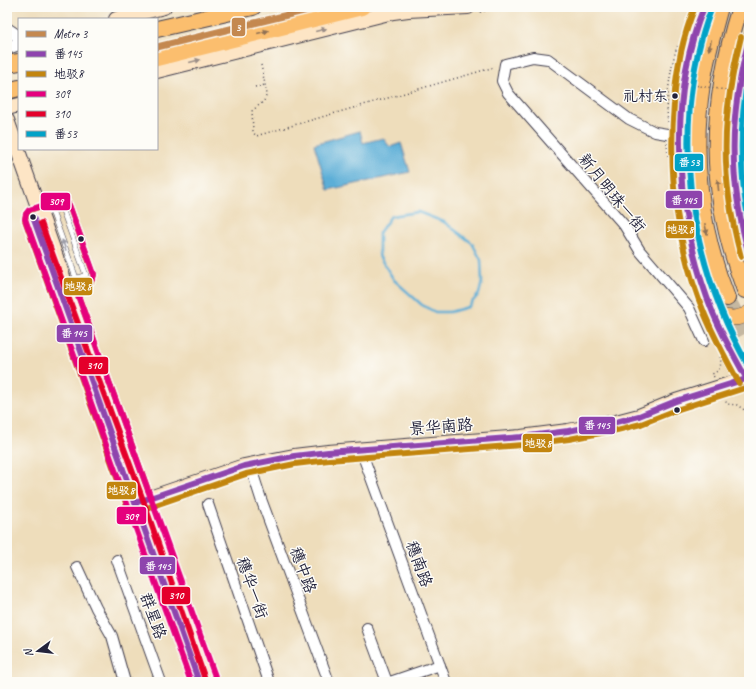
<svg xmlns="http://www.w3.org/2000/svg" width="756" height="689" font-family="Caveat,'LXGW WenKai TC',sans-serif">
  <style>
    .water { fill: #5caed7; stroke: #3f6889 }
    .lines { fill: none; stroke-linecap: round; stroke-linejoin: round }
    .stream { stroke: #5caed7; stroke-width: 2.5 }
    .trunk-tunnel { stroke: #c5b8a1; stroke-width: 16; stroke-dasharray: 16 8; stroke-linecap: butt }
    .service-casing { stroke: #413e4e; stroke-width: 6 }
    .minor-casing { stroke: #413e4e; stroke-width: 12 }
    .tertiary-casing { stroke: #413e4e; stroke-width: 14 }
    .secondary-casing { stroke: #413e4e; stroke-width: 16 }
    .primary-casing { stroke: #413e4e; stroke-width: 16 }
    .trunk-casing { stroke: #413e4e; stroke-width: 18 }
    .path { stroke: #413e4e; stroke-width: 1.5; stroke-dasharray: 1 3; stroke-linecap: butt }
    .service { stroke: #fff; stroke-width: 5 }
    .minor { stroke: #fff; stroke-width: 10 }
    .tertiary { stroke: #fff; stroke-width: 12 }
    .secondary { stroke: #fde5c5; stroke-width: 14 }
    .primary { stroke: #fbbe6e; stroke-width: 15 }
    .trunk { stroke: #fbbe6e; stroke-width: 16 }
    .path-bridge { stroke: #413e4e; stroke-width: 1.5; stroke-dasharray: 1 3; stroke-linecap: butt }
    .bus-1-casing { stroke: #fdfcf7; stroke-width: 9 }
    .bus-2-casing { stroke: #fdfcf7; stroke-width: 9 }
    .bus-3-casing { stroke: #fdfcf7; stroke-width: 9 }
    .bus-4-casing { stroke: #fdfcf7; stroke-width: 9 }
    .bus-5-casing { stroke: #fdfcf7; stroke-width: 9 }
    .bus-1 { stroke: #8e44ad; stroke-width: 6 }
    .bus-2 { stroke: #c2850f; stroke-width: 6 }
    .bus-3 { stroke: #e5007d; stroke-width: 6 }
    .bus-4 { stroke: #e4002b; stroke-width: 6 }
    .bus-5 { stroke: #02a2c7; stroke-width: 6 }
    .metro-1-casing { stroke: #fdfcf7; stroke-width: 10 }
    .metro-1 { stroke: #c4884f; stroke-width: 7 }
    .oneway { fill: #9a8d87 }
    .oneway2 { fill: #8e7054 }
    .oneway3 { fill: #9c9ca7 }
    .bus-dot { fill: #22223b; stroke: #fdfcf7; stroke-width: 1.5 }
    .labels { text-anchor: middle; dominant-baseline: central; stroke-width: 3; stroke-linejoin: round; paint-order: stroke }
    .bus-label { font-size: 15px; fill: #22223b; stroke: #fdfcf7; text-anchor: end }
    .street-label { font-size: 16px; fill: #22223b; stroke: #fdfcf7 }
    .line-badge { stroke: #fdfcf7; stroke-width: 1.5 }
    .badge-label { font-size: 11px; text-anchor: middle; font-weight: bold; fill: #fff }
  </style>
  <rect width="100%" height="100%" fill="#fdfcf7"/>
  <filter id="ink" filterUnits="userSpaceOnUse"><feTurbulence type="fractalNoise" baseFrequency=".025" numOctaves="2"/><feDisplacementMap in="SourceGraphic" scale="8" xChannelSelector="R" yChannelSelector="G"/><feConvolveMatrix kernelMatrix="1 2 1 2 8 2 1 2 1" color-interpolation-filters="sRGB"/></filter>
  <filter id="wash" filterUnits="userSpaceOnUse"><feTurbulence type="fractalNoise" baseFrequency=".012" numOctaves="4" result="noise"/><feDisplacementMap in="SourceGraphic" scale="16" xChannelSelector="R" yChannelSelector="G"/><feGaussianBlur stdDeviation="0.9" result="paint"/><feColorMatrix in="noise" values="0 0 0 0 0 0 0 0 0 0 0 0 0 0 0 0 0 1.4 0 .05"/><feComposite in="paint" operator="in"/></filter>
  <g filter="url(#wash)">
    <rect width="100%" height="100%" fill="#edb"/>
    <path class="water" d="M360,131l3,12 20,-5 7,9 11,-4 9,29 -82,18 -14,-46z"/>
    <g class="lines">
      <path class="stream" d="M418,212l26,10 28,21 9,17 1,22 -3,12 -11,13 -18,5h-15l-13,-7 -28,-25 -15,-24v-23l12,-17z"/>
    </g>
  </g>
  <g filter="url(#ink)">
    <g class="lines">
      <path class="trunk-tunnel" d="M727,298l22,42"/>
      <defs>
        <path id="service" d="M52,211l24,67
          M33,217l29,-9 24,67 -29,10"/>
        <path id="minor" d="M679,136l-24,-4 -26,-13 -81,-60 -15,-2 -28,7 -3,17 6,12 116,132 16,26 43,50 6,7 15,33
          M363,456l83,226
          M251,468l10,31 68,183
          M208,504l61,178
          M117,560l44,122
          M77,567l19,41 16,28 13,46
          M367,628l20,54
          M390,682l50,-17"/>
        <path id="tertiary" d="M7,29l12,8
          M7,48l12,-4"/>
        <path id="secondary" d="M116,19l48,-12
          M157,71l236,-59 15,-2 60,-3
          M7,108l12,-3
          M7,120l201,562
          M135,503l109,-37 50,-10 34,-4 193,-15 47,-6 48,-9 23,-6 37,-15 73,-23"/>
        <path id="primary" d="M704,7c-11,25 -17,52 -20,79 -14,105 9,208 65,297
          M749,39c-21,70 -22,146 0,216
          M712,311c12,8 24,10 37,2"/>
        <path id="trunk" d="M720,7c-7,25 -14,51 -18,77 -11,72 -2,146 25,214
          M740,7c-31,100 -33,185 5,283
          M157,29l96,-22
          M157,58l205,-51
          M7,64l12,-2
          M7,91l12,-3"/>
      </defs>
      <use href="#service" class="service-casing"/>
      <use href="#minor" class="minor-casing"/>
      <use href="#tertiary" class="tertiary-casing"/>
      <use href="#secondary" class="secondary-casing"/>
      <use href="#primary" class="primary-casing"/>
      <use href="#trunk" class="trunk-casing"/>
      <path class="path" d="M480,12l22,-5
        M261,65l6,29 -3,7 -12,10 1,21 3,4 239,-69
        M255,87l10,-2
        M668,122c-3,-18 3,-61 10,-77
        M667,143l1,13
        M714,377l-2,-3c8,-3 10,-9 8,-17
        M724,398l3,6 10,1 12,8"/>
      <use href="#service" class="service"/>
      <use href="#minor" class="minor"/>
      <use href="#tertiary" class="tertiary"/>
      <use href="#secondary" class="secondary"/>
      <use href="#primary" class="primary"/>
      <use href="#trunk" class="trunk"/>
      <path class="path-bridge" d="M673,82l73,11"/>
      <defs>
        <path id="bus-1" d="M704,7c-38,93 -28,214 9,306 10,24 23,47 36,70
          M749,39c-20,78 -21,138 0,216
          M33,217l166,465
          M135,503l109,-37 50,-10 34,-4 193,-15 47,-6 48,-9 23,-6 37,-15 70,-22"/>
        <path id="bus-2" d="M695,7c-13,31 -19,64 -21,97 -6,71 3,145 31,211 10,24 22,46 34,68
          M741,37c-20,79 -21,141 0,220
          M148,490l-73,-203 16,-5 3,-7 -25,-70 -3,-4 -5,-1 -31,10 -4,4 -1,6 102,286 6,5h5l108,-37 49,-10 34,-4 193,-15 47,-6 48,-9 24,-6 38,-15 69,-22"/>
        <path id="bus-3" d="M191,682l-166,-463 1,-5 3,-4 31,-10 5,1 4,4 25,69c-1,10 -11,10 -19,13l141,392"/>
        <path id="bus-4" d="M41,223l102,277 63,182"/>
        <path id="bus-5" d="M711,10c-12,31 -18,62 -21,94 -8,93 13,183 59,263
          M749,72c-10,51 -10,100 0,151"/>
      </defs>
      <use href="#bus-1" class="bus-1-casing"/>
      <use href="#bus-2" class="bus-2-casing"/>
      <use href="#bus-3" class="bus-3-casing"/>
      <use href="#bus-4" class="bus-4-casing"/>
      <use href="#bus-5" class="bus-5-casing"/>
      <use href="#bus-1" class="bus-1"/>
      <use href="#bus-2" class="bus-2"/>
      <use href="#bus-3" class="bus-3"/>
      <use href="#bus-4" class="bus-4"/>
      <use href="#bus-5" class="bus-5"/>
      <defs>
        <path id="metro-1" d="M157,47l163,-40"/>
      </defs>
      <use href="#metro-1" class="metro-1-casing"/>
      <use href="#metro-1" class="metro-1"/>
    </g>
    <defs><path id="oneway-solid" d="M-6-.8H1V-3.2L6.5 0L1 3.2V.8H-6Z"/></defs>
    <g class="oneway">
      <use href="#oneway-solid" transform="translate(321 30) rotate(-14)"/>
      <use href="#oneway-solid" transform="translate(195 61) rotate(-14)"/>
    </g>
    <g class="oneway2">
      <use href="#oneway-solid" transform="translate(263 32) rotate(-14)"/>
      <use href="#oneway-solid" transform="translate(710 45) rotate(103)"/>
      <use href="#oneway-solid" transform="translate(718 185) rotate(-96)"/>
      <use href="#oneway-solid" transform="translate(706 229) rotate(78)"/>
    </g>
    <use class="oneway3" href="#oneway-solid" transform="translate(64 245) rotate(-110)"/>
  </g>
  <g class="bus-dot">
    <circle cx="675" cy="96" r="3.5"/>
    <circle cx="33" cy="217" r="3.5"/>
    <circle cx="81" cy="239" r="3.5"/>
    <circle cx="677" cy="410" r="3.5"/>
  </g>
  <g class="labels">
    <g class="bus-label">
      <text x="668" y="96">礼村东</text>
    </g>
    <g class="street-label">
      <text transform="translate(612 193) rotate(51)">新月明珠一街</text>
      <text transform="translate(441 427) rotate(-4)">景华南路</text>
      <text transform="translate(419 564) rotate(70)">穗南路</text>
      <text transform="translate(303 570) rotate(70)">穗中路</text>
      <text transform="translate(252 588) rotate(71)">穗华一街</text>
      <text transform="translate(153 616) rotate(70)">群星路</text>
    </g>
  </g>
  <g class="line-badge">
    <rect x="231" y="17" width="15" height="20" rx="4" fill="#c4884f"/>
    <rect x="674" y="153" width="30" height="19" rx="4" fill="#02a2c7"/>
    <rect x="665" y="190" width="38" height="19" rx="4" fill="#8e44ad"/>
    <rect x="40" y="192" width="31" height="19" rx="4" fill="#e5007d"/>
    <rect x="665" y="220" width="30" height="19" rx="4" fill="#c2850f"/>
    <rect x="63" y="277" width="30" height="19" rx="4" fill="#c2850f"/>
    <rect x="56" y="324" width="37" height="19" rx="4" fill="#8e44ad"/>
    <rect x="78" y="356" width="31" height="19" rx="4" fill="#e4002b"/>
    <rect x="578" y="416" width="38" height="19" rx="4" fill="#8e44ad"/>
    <rect x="522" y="433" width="31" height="20" rx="4" fill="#c2850f"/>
    <rect x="106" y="481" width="31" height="19" rx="4" fill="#c2850f"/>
    <rect x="116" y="506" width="31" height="19" rx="4" fill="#e5007d"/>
    <rect x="139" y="556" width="37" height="19" rx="4" fill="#8e44ad"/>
    <rect x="161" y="586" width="30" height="19" rx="4" fill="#e4002b"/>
  </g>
  <g class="badge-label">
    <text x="238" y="31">3</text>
    <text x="689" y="166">番53</text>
    <text x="684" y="204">番145</text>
    <text x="56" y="205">309</text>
    <text x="680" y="233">地驳8</text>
    <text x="78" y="290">地驳8</text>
    <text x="74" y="337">番145</text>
    <text x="94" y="369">310</text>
    <text x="597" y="429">番145</text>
    <text x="538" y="447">地驳8</text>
    <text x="121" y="494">地驳8</text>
    <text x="131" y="520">309</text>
    <text x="158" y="570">番145</text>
    <text x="176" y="599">310</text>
  </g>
  <rect width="756" height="689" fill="none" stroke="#fdfcf7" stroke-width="24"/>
  <rect x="18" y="18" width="140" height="132" fill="#fdfcf7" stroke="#a5a5ac"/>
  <rect x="26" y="31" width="20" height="6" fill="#c4884f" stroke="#a5a5ac"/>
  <text x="54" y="38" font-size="12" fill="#22223b">Metro 3</text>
  <rect x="26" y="51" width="20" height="6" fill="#8e44ad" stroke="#a5a5ac"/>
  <text x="54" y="58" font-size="12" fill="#22223b">番145</text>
  <rect x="26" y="71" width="20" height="6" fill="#c2850f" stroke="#a5a5ac"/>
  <text x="54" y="78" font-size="12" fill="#22223b">地驳8</text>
  <rect x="26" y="91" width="20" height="6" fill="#e5007d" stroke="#a5a5ac"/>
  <text x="54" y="98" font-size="12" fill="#22223b">309</text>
  <rect x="26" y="111" width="20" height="6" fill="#e4002b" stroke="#a5a5ac"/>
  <text x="54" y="118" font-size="12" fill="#22223b">310</text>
  <rect x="26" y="131" width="20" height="6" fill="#02a2c7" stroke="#a5a5ac"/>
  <text x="54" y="138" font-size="12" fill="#22223b">番53</text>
  <g transform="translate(38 651) rotate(255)" stroke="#fdfcf7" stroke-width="3" paint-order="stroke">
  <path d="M0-3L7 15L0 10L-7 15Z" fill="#22223b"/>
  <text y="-6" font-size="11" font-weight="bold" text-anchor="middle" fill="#22223b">N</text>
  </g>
</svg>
